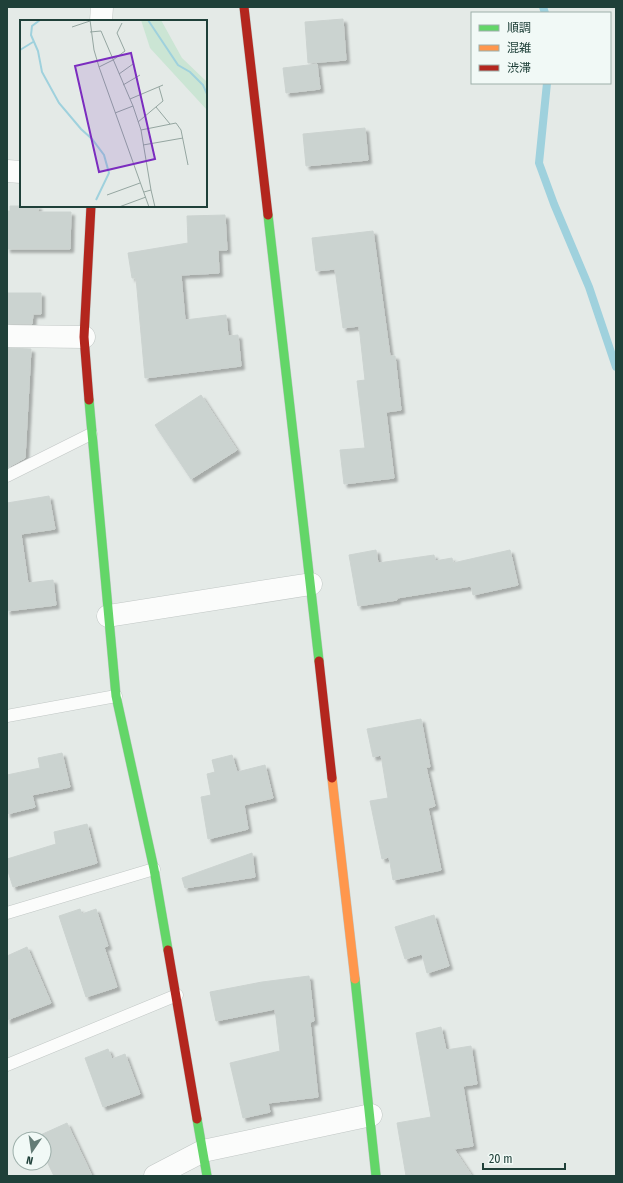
<svg xmlns="http://www.w3.org/2000/svg" width="623" height="1183" font-family="'Fira Sans Condensed','Noto Sans JP',sans-serif">
  <style>
    .lines { fill: none; stroke-linecap: round; stroke-linejoin: round }
    .stream { stroke: #9fd1dd; stroke-width: 8 }
    .building { fill: #cbd3d0; stroke: #ccd3d0; filter: url(#shadow) }
    .lane-casing { stroke: #c1c7c5; stroke-width: 13 }
    .street-casing { stroke: #c1c7c5; stroke-width: 23 }
    .fast-casing { stroke: #bfc8c5; stroke-width: 10 }
    .slow-casing { stroke: #bfc8c5; stroke-width: 10 }
    .jam-casing { stroke: #bfc8c5; stroke-width: 10 }
    .lane { stroke: #fbfcfb; stroke-width: 12 }
    .street { stroke: #fbfcfb; stroke-width: 22 }
    .fast { stroke: #63d668; stroke-width: 9 }
    .slow { stroke: #ff974d; stroke-width: 9 }
    .jam { stroke: #b3261e; stroke-width: 9 }
    .inset-river { fill: none; stroke: #9fd1dd; stroke-width: 2 }
    .inset-road { fill: none; stroke: #95a6a1; stroke-width: 1 }
    .view { fill: #7b2cbf; fill-opacity: 0.15; stroke: #7b2cbf; stroke-width: 2 }
    .inset-edge { fill: none; stroke: #1f4039; stroke-width: 2 }
  </style>
  <defs>
    <filter id="shadow"><feDropShadow dx="3.5" dy="3.5" stdDeviation="1" flood-color="#0004"/></filter>
  </defs>
  <rect width="100%" height="100%" fill="#e4eae7"/>
  <g class="lines">
    <path class="stream" d="M543,7l2,6
      M547,83l-8,80 15,41 35,83 27,80"/>
  </g>
  <path class="building" d="M343,19l3,41 -38,3 -3,-41z
    M317,64l3,25 -34,4 -3,-25z
    M365,128l3,32 -62,6 -3,-32z
    M10,206h28v6h33l-1,37h-63v-38h3z
    M225,215l2,35h-9l1,23 -38,2 4,45 41,-5 2,21 10,-1 3,31 -96,12 -9,-100h-4l-4,-25 60,-10 -1,-27z
    M373,231l17,125h5l6,54 -15,2 8,66 -50,6 -4,-34 25,-2 -8,-67 8,-1 -6,-54 -16,2 -8,-59 -19,2 -4,-33z
    M7,293h34v21h-8l-1,10h-25z
    M7,348l24,1 -6,109 -18,10z
    M201,395l36,55 -46,29 -36,-54z
    M49,496l6,33 -34,5 7,49 25,-3 3,25 -49,6v-108z
    M376,550l2,13 56,-8 1,6 17,-3 1,5 57,-13 8,35 -45,10 -2,-9 -74,12v2l-39,6 -9,-51z
    M421,719l9,48h-4l9,39 -7,2 13,62 -48,10 -4,-23 -7,2 -12,-58 18,-3 -7,-43 -8,2 -6,-28z
    M62,753l8,34 -38,8 3,12 -28,7v-39l33,-7 -2,-10z
    M232,755l5,17 28,-7 8,33 -29,7 4,24 -40,10 -7,-42 10,-2 -4,-21 8,-2 -3,-12z
    M87,824l10,39 -84,24 -6,-19v-9l49,-15 -2,-12z
    M252,853l3,24 -70,11 -3,-10z
    M80,909l2,5 14,-5 12,37 -4,1 13,40 -31,10 -27,-81z
    M434,915l15,51 -22,7 -5,-19 -17,5 -10,-32z
    M27,947l24,56 -44,17v-64z
    M309,976l5,45 -4,1 8,75 -50,6 2,9 -27,6 -13,-55 50,-12 -5,-42 -59,12 -6,-29 52,-10z
    M441,1027l5,23 25,-4 6,38 -14,2 10,60 -19,3 18,27h-66l-9,-53 34,-6 -15,-84z
    M108,1049l4,10 13,-5 15,40 -37,13 -18,-49z
    M67,1123l25,53h-38l-10,-21v-16h-7l-1,-2z"/>
  <g class="lines">
    <defs>
      <path id="lane" d="M7,476l84,-42
        M7,716l109,-20
        M7,913l147,-44
        M7,1065l170,-70"/>
      <path id="street" d="M101,21l1,-14
        M7,171l14,1
        M7,336l77,1
        M108,616l203,-32
        M155,1176l48,-25 168,-36"/>
      <path id="fast" d="M268,215l51,446
        M89,400l27,296 38,173 14,81
        M355,979l21,197
        M197,1119l10,57"/>
      <path id="slow" d="M332,778l23,201"/>
      <path id="jam" d="M244,7l24,208
        M89,400l-5,-63 7,-131
        M319,661l13,117
        M168,950l29,169"/>
    </defs>
    <use href="#lane" class="lane-casing"/>
    <use href="#street" class="street-casing"/>
    <use href="#fast" class="fast-casing"/>
    <use href="#slow" class="slow-casing"/>
    <use href="#jam" class="jam-casing"/>
    <use href="#lane" class="lane"/>
    <use href="#street" class="street"/>
    <use href="#fast" class="fast"/>
    <use href="#slow" class="slow"/>
    <use href="#jam" class="jam"/>
  </g>
  <g transform="translate(20 20)">
    <rect width="187" height="187" fill="#e4eae7"/>
    <path d="M121,0h20l21,38 25,24v28l-57,-62z" fill="#cbe5d4"/>
    <path class="inset-river" d="M20,0l-8,6 -1,9 7,16 4,21 17,31 22,26 11,10 12,16 5,18 -13,27M128,0l30,45 12,7 13,13 4,9M0,30l13,-8"/>
    <path class="inset-road" d="M70,0l4,30 5,17 50,140M52,7l18,-6M70,12l11,-1 32,75 8,24 10,60 -7,2M79,47l14,-7 12,-9 -8,-18 5,-10M99,54l14,-10M103,65l17,-10M110,79l33,-14M136,87l14,17M95,93l18,-7M118,102l25,-21 -4,-14M121,110l35,-7 5,7 7,35M123,125l40,-7M131,170l4,17M87,175l33,-12M99,187l27,-10"/>
    <path class="view" d="M111,33l24,106 -56,13 -24,-106z"/>
    <rect width="187" height="187" class="inset-edge"/>
  </g>
  <rect width="623" height="1183" fill="none" stroke="#1f4039" stroke-width="16"/>
  <rect x="471" y="12" width="140" height="72" fill="#f1f9f6" stroke="#9dafaa"/>
  <rect x="479" y="25" width="20" height="6" fill="#63d668" stroke="#9dafaa"/>
  <text x="507" y="32" font-size="12" fill="#1f4039">順調</text>
  <rect x="479" y="45" width="20" height="6" fill="#ff974d" stroke="#9dafaa"/>
  <text x="507" y="52" font-size="12" fill="#1f4039">混雑</text>
  <rect x="479" y="65" width="20" height="6" fill="#b3261e" stroke="#9dafaa"/>
  <text x="507" y="72" font-size="12" fill="#1f4039">渋滞</text>
  <g transform="translate(32 1151) rotate(193)"><circle r="19" fill="#f1f9f6" stroke="#9dafaa"/>
  <path d="M0-3L7 15L0 10L-7 15Z" fill="#647c76"/>
  <text y="-6" font-size="11" font-weight="bold" text-anchor="middle" fill="#1f4039">N</text>
  </g>
  <path d="M483 1163v6h82v-6" fill="none" stroke="#1f4039" stroke-width="2"/>
  <text x="489" y="1163" font-size="12" fill="#1f4039" stroke="#f1f9f6" stroke-width="3" paint-order="stroke">20 m</text>
</svg>
